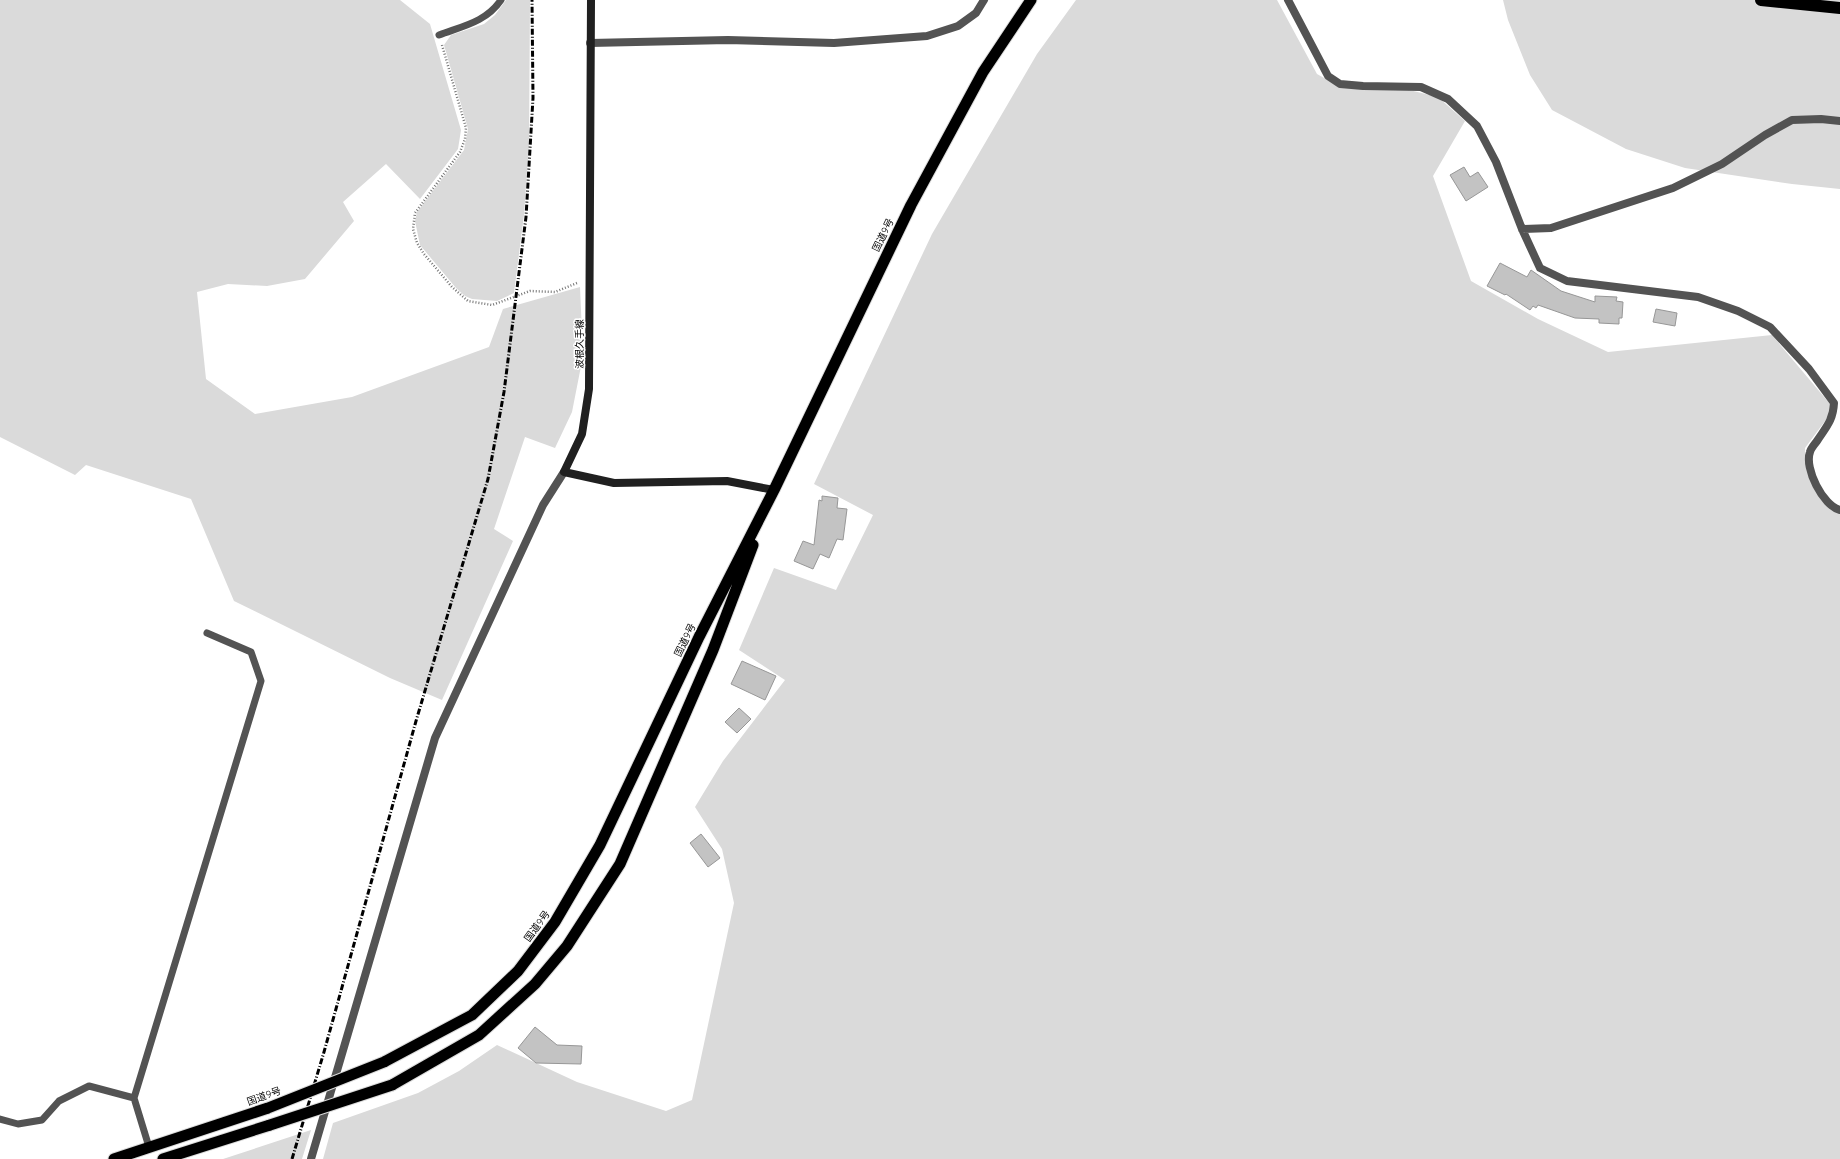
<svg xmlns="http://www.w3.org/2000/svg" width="1840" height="1159" font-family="Quicksand,'Noto Sans JP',sans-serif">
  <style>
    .green { fill: #dadada }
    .building { fill: #c3c3c3; stroke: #979797 }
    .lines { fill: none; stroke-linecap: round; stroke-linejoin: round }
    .trunk-casing { stroke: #dbdbdb; stroke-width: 13 }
    .motorway-casing { stroke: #dbdbdb; stroke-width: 14 }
    .path { stroke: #757575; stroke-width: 2.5; stroke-dasharray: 1 2; stroke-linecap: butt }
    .service { stroke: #535353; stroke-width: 7 }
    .minor { stroke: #535353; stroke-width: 8 }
    .secondary { stroke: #202020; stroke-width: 8 }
    .trunk { stroke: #000; stroke-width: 11 }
    .motorway { stroke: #000; stroke-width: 12 }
    .rail { stroke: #000; stroke-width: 3; stroke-dasharray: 6 2 1 2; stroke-linecap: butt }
    .trunk-bridge-casing { stroke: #dbdbdb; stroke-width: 13; stroke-linecap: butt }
    .trunk-bridge { stroke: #000; stroke-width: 11 }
    .labels { text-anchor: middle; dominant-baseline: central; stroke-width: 3; stroke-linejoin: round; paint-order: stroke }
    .street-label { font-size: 10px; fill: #000; stroke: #fff }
  </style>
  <rect width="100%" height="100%" fill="#fff"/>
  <path class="green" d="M0,0h400l30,24 31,106 -3,19 -38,50 -34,-35 -43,38 11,19 -49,58 -38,7 -39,-2 -31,8 9,87 49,35 97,-17 137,-50 14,-38 77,-22 3,69 -11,56 -17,36 -30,-11 -31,92 19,12 -71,159 -52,-22 -156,-77 -43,-102 -105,-34 -11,10 -75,-38z
    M506,0h24l-1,144 -5,71 -10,78 -17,8 -25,-2 -7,-3 -9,-8 -36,-43 -5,-24 2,-9 47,-62 4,-21 -24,-84 7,-10 33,-11 11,-9z
    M1076,0h201l40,74 25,14 63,1 33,8 27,24 -32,55 38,105 67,38 70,33 164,-17 58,69 -2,13 -23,31v13l13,32 22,20v646h-1517l10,-36 85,-30 41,-22 38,-26 80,37 89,29 26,-11 42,-197 -12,-54 -27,-42 28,-46 62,-81 -46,-30 35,-82 62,22 37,-75 -59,-31 118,-250 105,-180z
    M1503,0h337v189l-48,-5 -107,-16 -59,-19 -74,-39 -22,-35 -22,-55z
    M311,1130l-9,29h-79z"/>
  <path class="building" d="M1464,167l6,10 8,-5 10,15 -22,14 -16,-26z
    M1500,263l27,14 4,-7 30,21 34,11v-6l22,1 -1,4 7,1 -1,16h-3v6l-20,-1v-4l-24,-1 -37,-13 -2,3 -3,-2 -3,4 -24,-16 -1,1 -18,-9z
    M1656,309l21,4 -2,13 -22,-4z
    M822,496l16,2 -1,10 10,1 -4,31 -6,-1 -8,19 -9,-4 -7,15 -19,-8 9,-20 11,4 5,-45 3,1z
    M742,661l34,15 -11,24 -34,-16z
    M739,708l12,11 -14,14 -12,-11z
    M701,834l19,24 -12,9 -18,-24z
    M535,1027l22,18 25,1 -1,18 -45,-1 -18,-15z"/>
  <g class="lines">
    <defs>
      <path id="trunk" d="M384,1062l88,-47 46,-44 37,-49 45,-77 99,-208 75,-147 137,-285 72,-133 48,-72
        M392,1085l87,-50 56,-51 32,-38 53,-82 93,-214 40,-105
        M114,1159l154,-51
        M163,1159l107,-34"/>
      <path id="motorway" d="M1761,0l79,8"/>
    </defs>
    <use href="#trunk" class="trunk-casing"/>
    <use href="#motorway" class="motorway-casing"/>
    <path class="path" d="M442,45l24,83 -1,11 -5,13 -45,61 -2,16 4,14 7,11 28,33 16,14 24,4 38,-14 25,1 22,-9"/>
    <path class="service" d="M439,35c24,-9 47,-13 62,-35
      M0,1119l18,5 24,-4 17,-19 30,-15 45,12
      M149,1147l-15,-49 127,-417 -10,-29 -44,-19"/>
    <path class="minor" d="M1288,0l40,76 12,8 23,2 58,1 27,12 29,27 19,36 26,67 18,39 27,13 131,16 40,14 32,16 39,42 25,34c-1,18 -8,24 -17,38 -2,3 -6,7 -7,11 -6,16 13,54 30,58
      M590,43l138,-3 106,3 93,-7 31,-10 18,-13 8,-13
      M1522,229l29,-1 122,-40 49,-24 43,-29 27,-15 29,-1 19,2
      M311,1159l124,-421 108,-233 21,-33"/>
    <path class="secondary" d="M591,0l-2,389 -7,45 -18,38 50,11 113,-2 47,9"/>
    <use href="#trunk" class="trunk"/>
    <use href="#motorway" class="motorway"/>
    <path class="rail" d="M292,1159l32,-107 92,-331 72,-242 16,-87 22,-175 7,-119 -1,-98"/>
    <defs>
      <path id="trunk-bridge" d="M268,1108l116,-46
        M270,1125l122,-40"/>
    </defs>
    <use href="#trunk-bridge" class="trunk-bridge-casing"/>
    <use href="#trunk-bridge" class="trunk-bridge"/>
  </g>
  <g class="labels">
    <g class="street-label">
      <text transform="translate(883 235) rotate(-64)">国道9号</text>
      <text transform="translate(579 344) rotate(-90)">波根久手線</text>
      <text transform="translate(685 640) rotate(-64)">国道9号</text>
      <text transform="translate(537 926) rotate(-54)">国道9号</text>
      <text transform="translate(264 1096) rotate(-20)">国道9号</text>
    </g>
  </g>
</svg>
